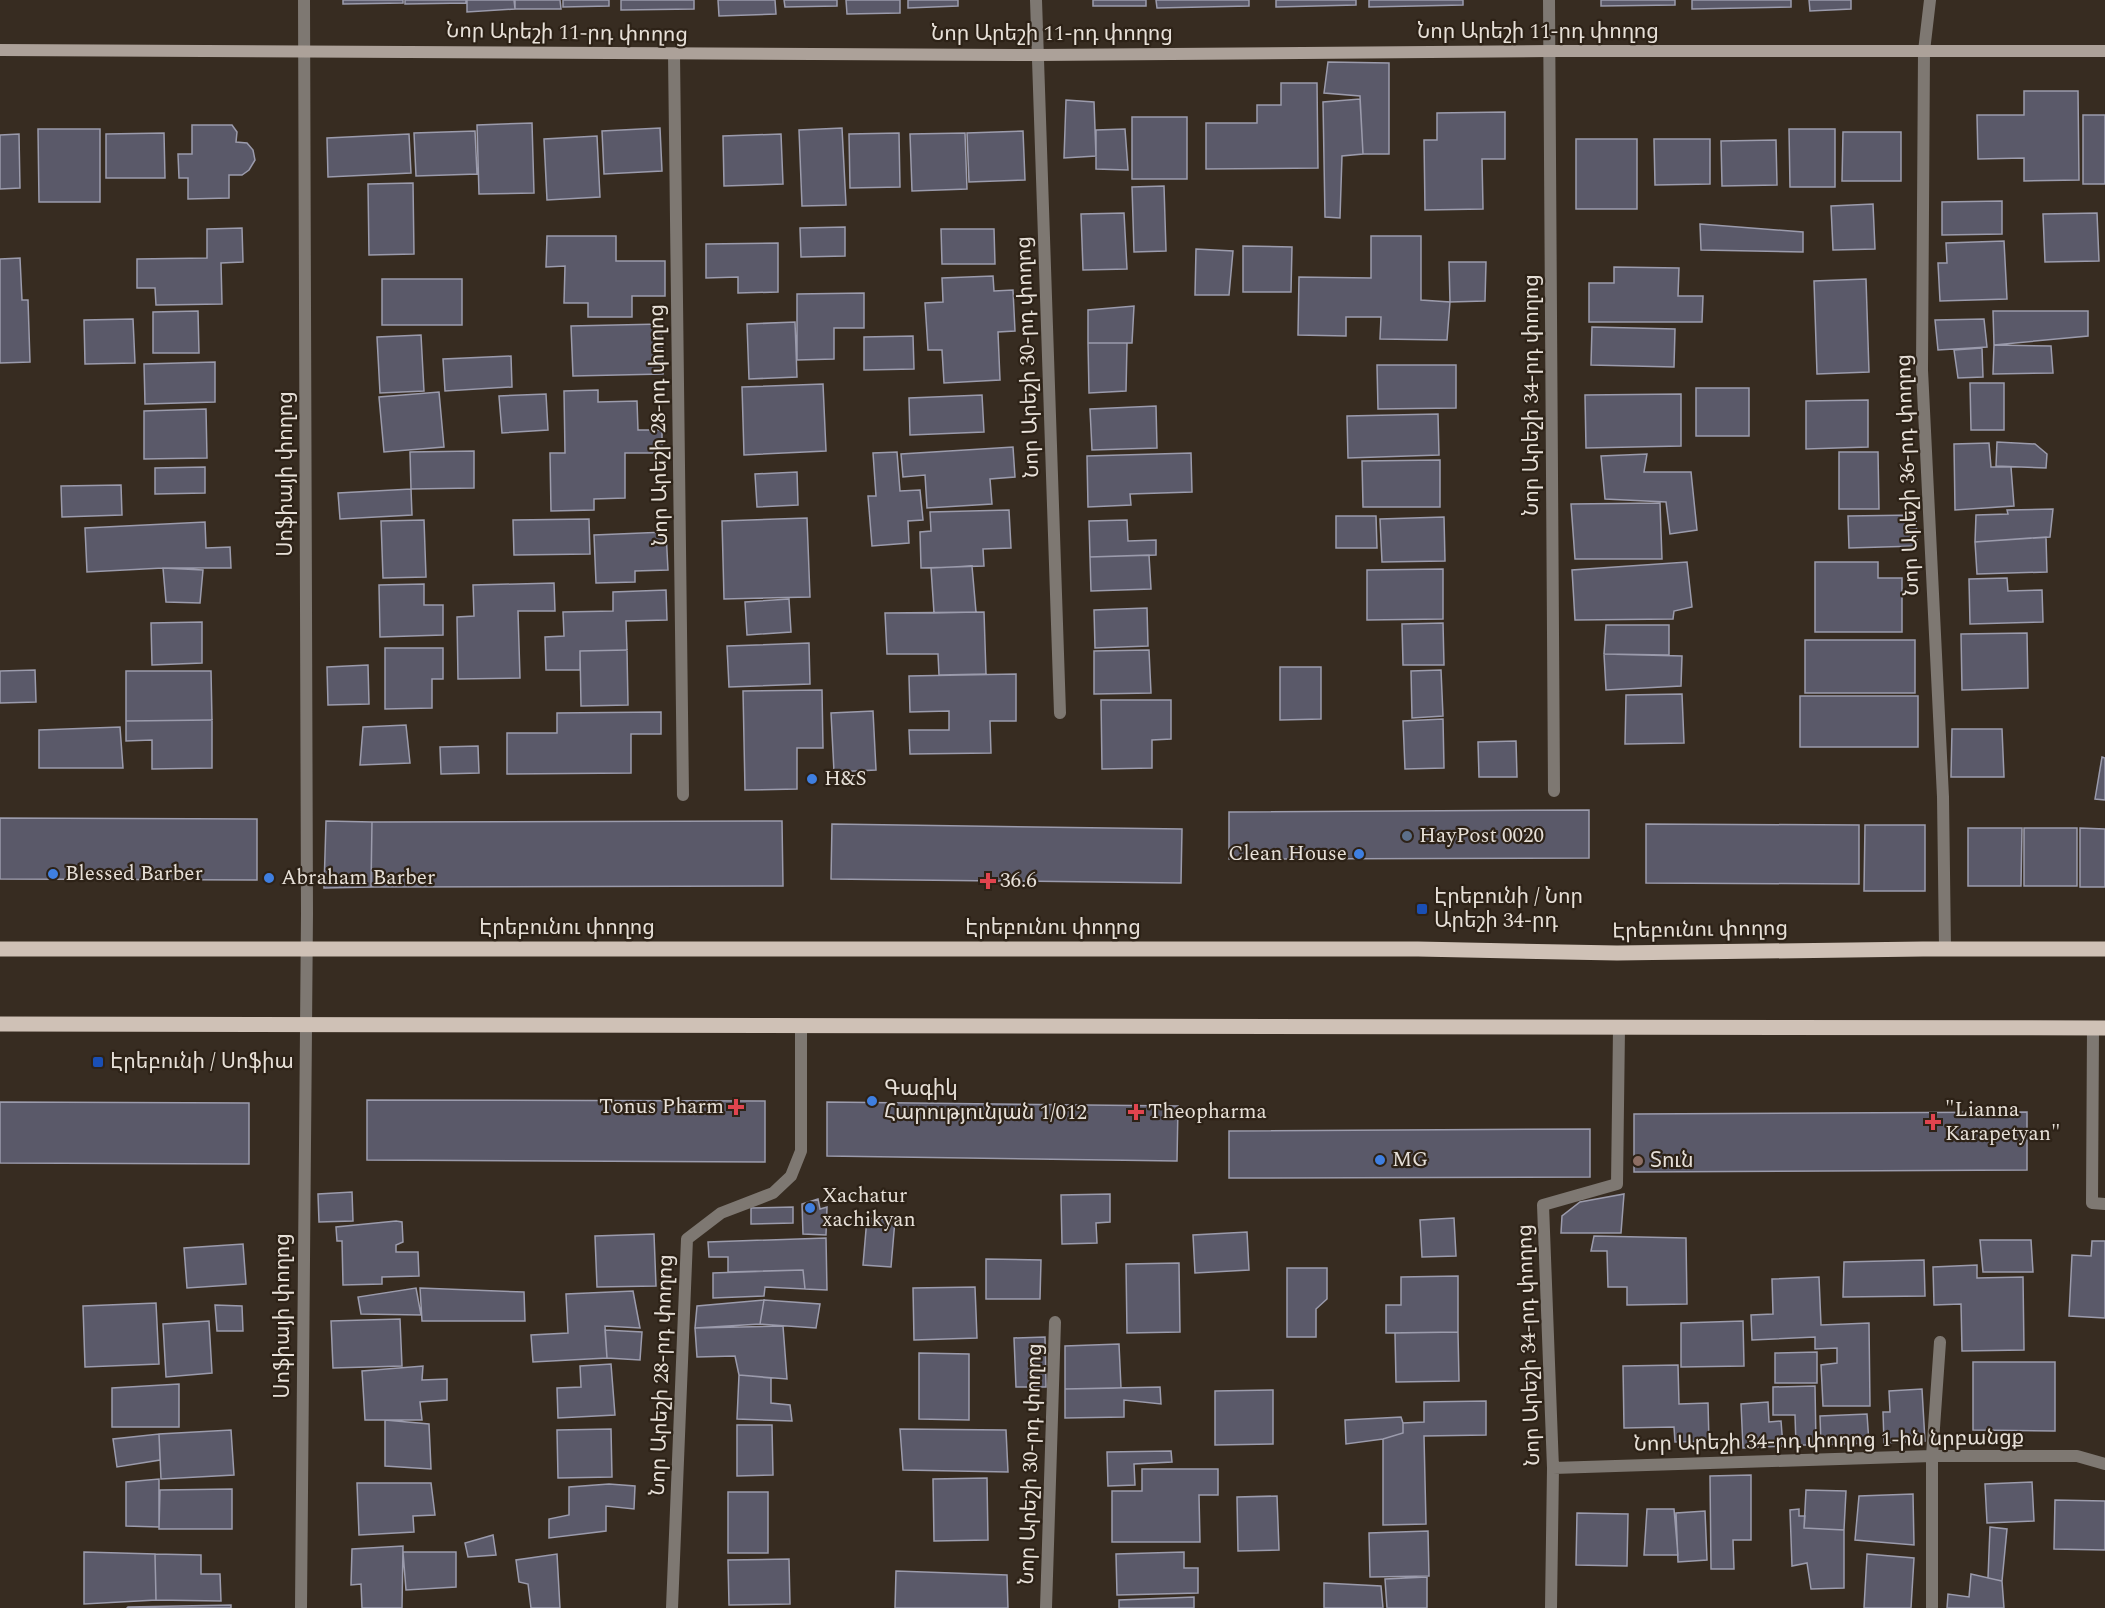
<svg xmlns="http://www.w3.org/2000/svg" width="2105" height="1608" font-family="Spectral,'Noto Sans Armenian',serif">
  <style>
    .building { fill: #5a5969; stroke: #9b9bac; stroke-width: 1.5 }
    .lines { fill: none; stroke-linecap: round; stroke-linejoin: round }
    .street { stroke: #7e7872; stroke-width: 12 }
    .secondary { stroke: #aca199; stroke-width: 12 }
    .primary { stroke: #cfc1b6; stroke-width: 15 }
    .shop-dot { fill: #3f7fe0; stroke: #2d2217; stroke-width: 2 }
    .service-dot { fill: #5c6f8a; stroke: #2d2217; stroke-width: 2 }
    .health-dot { fill: #e0444e; stroke: #2d2217; stroke-width: 2 }
    .transit-dot { fill: #1a4fb4; stroke: #2d2217; stroke-width: 2 }
    .education-dot { fill: #8d6e63; stroke: #2d2217; stroke-width: 2 }
    .labels { text-anchor: middle; dominant-baseline: central; stroke-width: 4.5; stroke-linejoin: round; paint-order: stroke }
    .street-label { font-size: 21px; fill: #e7e0d8; stroke: #2d2217 }
    .poi-label { font-size: 21px; fill: #e7e0d8; stroke: #2d2217; text-anchor: start }
  </style>
  <rect width="100%" height="100%" fill="#372c21"/>
  <path class="building" d="M343,0h60v3l-60,1z
    M405,0h61v3l-61,1z
    M467,0h47l1,9 -48,3z
    M515,0h45l1,9h-46z
    M563,0h46v6l-46,1z
    M621,0h73v9l-73,1z
    M718,0h57l1,14 -57,2z
    M784,0h53v6l-52,1z
    M846,0h54v13l-53,1z
    M908,0h50v6l-50,2z
    M1093,0h53v6h-53z
    M1156,0h93v6l-92,2z
    M1276,0h80v5l-80,2z
    M1369,0h94v5l-94,2z
    M1601,0h74v5l-74,1z
    M1692,0h99v7l-99,2z
    M1809,0h42v9l-41,2z
    M1328,62l61,1v91h-26l-3,-58 -36,-3z
    M1281,83h36l1,85 -112,1v-46h51v-18h24z
    M2024,91h54l1,89 -55,1v-23l-46,1 -1,-44h47z
    M1360,99l3,55 -21,2 -2,62 -15,-1 -2,-115z
    M1066,100l28,2 2,54 -32,2z
    M1505,112v47h-23l1,50 -58,1 -1,-70h13v-27z
    M2083,115h22v69h-22z
    M1132,117h55v62h-55z
    M532,123l2,70 -55,1 -2,-69z
    M192,125h40l5,7 -1,10 11,1 6,7 2,10 -6,10 -7,5h-13v23l-41,1v-21h-9l-1,-24h14z
    M660,128l2,43 -58,3 -2,-43z
    M842,128l4,77 -44,1 -3,-76z
    M38,129h62v73h-61z
    M1125,129l3,41 -32,-1v-39z
    M1789,129h46v58h-45z
    M475,131l2,43 -61,2 -2,-43z
    M1023,131l2,49 -56,2 -2,-49z
    M1843,132h58v49h-59z
    M164,133l1,45h-59v-44z
    M899,133l1,54 -50,1 -1,-54z
    M965,133l2,56 -55,2 -2,-57z
    M19,134l1,54 -20,1v-54z
    M409,134l2,39 -83,4 -1,-39z
    M781,134l2,50 -59,2 -1,-50z
    M597,136l3,61 -53,3 -3,-61z
    M1576,139h61v70h-61z
    M1654,139h56v45l-55,1z
    M1776,140l1,45 -55,1 -1,-45z
    M413,183l1,71 -45,1 -1,-71z
    M1164,186l2,65 -32,1 -2,-65z
    M2002,201v33l-60,1v-33z
    M1873,204l2,45 -42,1 -2,-44z
    M1124,213l3,56 -44,1 -2,-56z
    M2097,213l2,48 -54,1 -2,-48z
    M1700,224l103,8v20l-102,-2z
    M845,227v29l-44,1 -1,-29z
    M242,228l1,34 -22,1 1,41 -66,1 -1,-17h-18v-29l70,-1v-29z
    M941,229h53l1,35h-53z
    M547,236h69v25h49v35h-33v21h-44v-14h-24l1,-37 -19,1z
    M1371,236h50v64l29,2 -3,38 -67,-1 1,-22h-35v19l-48,-1 1,-58 72,1z
    M2004,241l3,58 -67,2 -2,-38h9l-1,-20z
    M778,243v49l-40,1v-16l-32,1v-34z
    M1243,246l49,1 -1,45h-48z
    M1196,249l37,2 -4,44h-34z
    M20,258l2,42h6l2,62 -30,1v-104z
    M1449,262h37l-1,39 -35,1z
    M1614,267l65,1 -1,28h25l-1,26h-113v-39h25z
    M993,276l1,15 19,-1 2,41 -17,1 2,48 -56,3 -2,-33h-14l-3,-47 18,-1 -1,-24z
    M382,279h80v46h-80z
    M1866,279l3,93 -52,2 -3,-93z
    M864,293v35h-30v31l-37,1v-66z
    M1134,306l-2,37h-44v-33z
    M198,311l1,42h-46v-41z
    M1993,311h95v25l-94,9z
    M133,319l2,44 -50,1 -1,-44z
    M1984,319l3,28 -49,3 -3,-30z
    M795,322l2,55 -48,2 -2,-55z
    M661,324l2,50 -90,2 -2,-50z
    M1592,327l83,2 -1,38 -83,-2z
    M421,335l3,56 -44,2 -3,-56z
    M913,336l1,33 -50,1v-33z
    M1088,343h39l-1,48 -37,2z
    M1994,345l57,1 2,27 -60,1z
    M1982,348l1,29 -25,1 -4,-28z
    M511,356l1,31 -67,4 -2,-32z
    M215,362v40l-70,2 -1,-40z
    M1377,365h79v43l-78,1z
    M1970,383h34v47h-33z
    M823,384l3,67 -82,4 -2,-68z
    M1696,388h53v48h-53z
    M598,390v12l39,-1 1,29h24v23h-37v45l-31,1v11l-43,1 -1,-58h15l-1,-62z
    M439,392l5,55 -60,5 -5,-55z
    M546,394l2,36 -46,3 -3,-37z
    M1681,394v52l-95,2 -1,-53z
    M982,395l2,37 -74,3 -1,-37z
    M1868,400v47l-62,2v-48z
    M1156,406l1,42 -65,2 -2,-41z
    M206,409l1,49 -63,1v-48z
    M1438,414l1,41 -91,3 -1,-42z
    M1997,442l38,2 12,10 -1,14 -50,-2z
    M1989,443l2,24h20l3,39 -59,4 -1,-66z
    M1013,447l2,30 -25,2 2,25 -65,4 -2,-33 -22,2 -2,-23z
    M474,451v37l-63,1 -1,-37z
    M897,452l3,39 20,-1 3,30 -15,1 1,22 -37,3 -4,-50h8l-3,-43z
    M1839,452h39l1,57h-40z
    M1191,453l1,39 -62,2 1,11 -43,2 -1,-51z
    M1647,454l-3,18h47l6,58 -27,4 -4,-32 -61,-3 -4,-43z
    M1440,460v47h-77l-1,-46z
    M205,467v26l-50,1v-26z
    M797,472l1,33 -41,2 -2,-33z
    M121,485l1,30 -60,2 -1,-31z
    M411,489l1,26 -72,4 -2,-26z
    M1660,503l2,56h-87l-4,-55z
    M2053,509l-3,28 -75,5 1,-27 32,-1 -1,-4z
    M1009,510l2,38 -28,1 1,17 -63,2 -1,-36 11,-1 -1,-19z
    M1916,515l1,31 -68,2 -1,-32z
    M1336,516h40l1,32h-41z
    M1444,517l1,44 -63,1 -2,-43z
    M807,518l3,79 -86,2 -2,-78z
    M589,519l1,35 -76,1 -1,-35z
    M424,520l2,57 -43,1 -2,-57z
    M1127,520l1,21 28,-1v15l-66,2 -1,-36z
    M205,522l1,26 24,-1 1,21h-68l-76,4 -2,-44z
    M666,532l2,38 -33,1v11l-39,1 -2,-48z
    M2046,537l1,35 -70,2 -2,-32z
    M1149,555l2,34 -60,2 -1,-34z
    M1687,562l5,45 -18,4 -1,8 -98,1 -3,-50z
    M1815,562h63v16h24v54h-87z
    M972,566l4,46 -42,1 -3,-45z
    M163,568l40,2 -3,33 -34,-1z
    M1443,569v50l-76,1v-50z
    M2007,578l1,13 34,-1 1,32 -73,2 -1,-45z
    M554,583l1,28h-37l2,67 -62,1 -1,-62 17,-1 -1,-31z
    M424,584v21h19v30l-63,2 -1,-52z
    M666,590l1,30 -41,1 1,29 -47,1v19h-34l-1,-33 19,-1 -1,-24 50,-1v-19z
    M789,599l2,33 -44,3 -2,-33z
    M1147,608l1,38 -53,2 -1,-38z
    M984,612l2,62 -47,1 -1,-21h-51l-2,-41z
    M202,622v41l-50,2 -1,-42z
    M1443,623l1,42h-41l-1,-41z
    M1606,625h63v30l-65,-1z
    M2027,633l1,55 -66,2 -1,-56z
    M1805,640h110v53h-110z
    M809,643l1,41 -81,3 -2,-41z
    M385,648h58v31h-11v29l-47,1z
    M627,650l1,55 -47,1 -1,-55z
    M1149,650l2,43 -57,1v-43z
    M1604,654l78,2 -1,30 -75,4z
    M368,665l1,39 -41,1 -1,-38z
    M1280,667h41v52l-41,1z
    M35,670l1,32 -36,1v-32z
    M1441,670l2,46 -31,2 -1,-47z
    M126,671h85l1,49 -86,1z
    M1016,674v47h-26l1,32 -81,1 -1,-24h40v-19l-39,1 -1,-36z
    M822,690l1,58h-26v41l-52,1 -2,-99z
    M1682,694l2,49 -59,1 1,-49z
    M1800,696h118v51h-118z
    M1101,700h70v39l-19,1v28l-50,1z
    M873,711l3,59 -42,2 -3,-59z
    M661,712v22h-30v39l-124,1v-41h50v-20z
    M1443,719l1,49 -39,1 -2,-48z
    M212,720v48l-60,1v-29l-26,1v-20z
    M406,725l4,38 -50,2 3,-38z
    M120,727l3,41h-84v-38z
    M1952,729h50l2,48h-53z
    M1516,741l1,36h-38l-1,-35z
    M478,746l1,27 -38,1 -1,-27z
    M2102,757l3,1v42l-10,-1z
    M1589,810v48l-360,1v-47z
    M0,818l257,1v61l-257,-1z
    M326,821l46,1 -1,65 -47,1z
    M782,821l1,65 -412,1 1,-65z
    M832,824l350,5 -1,54 -350,-4z
    M1646,824l213,1v59l-213,-1z
    M1865,825h60v66h-61z
    M1968,828h54l-1,58h-53z
    M2024,828h53v58h-53z
    M2080,828l25,1v58h-25z
    M367,1100l398,1v61l-398,-2z
    M0,1102l249,1v61l-249,-1z
    M827,1102l351,4 -1,55 -350,-5z
    M2027,1112v58l-393,2v-58z
    M1590,1129v48l-361,1v-47z
    M352,1192l1,29 -34,1 -1,-28z
    M1110,1194v28l-14,1 1,20 -35,1 -1,-49z
    M1624,1194l-3,39h-60l1,-17 18,-14z
    M818,1199l2,10 7,-2 -1,28 -23,-1 -1,-30z
    M793,1207v16l-42,1v-16z
    M867,1218l28,2 -4,47 -28,-2z
    M1454,1218l2,38 -34,1 -2,-37z
    M396,1221l6,1 1,20 -7,3v7h22l1,24 -37,1v7l-39,1 -1,-44h-5l-1,-14z
    M1247,1232l2,38 -54,3 -2,-38z
    M654,1234l2,52 -59,1 -2,-51z
    M1594,1236l92,2 1,66 -60,1v-18h-19l-1,-36h-16z
    M826,1238l1,52 -22,-1 -2,-19 -75,2v-15h-19l-1,-15z
    M1980,1240h51l2,32h-50z
    M2092,1241h13v77l-36,-2 3,-61 19,1z
    M243,1244l3,40 -59,4 -3,-40z
    M986,1259l55,1 -1,39h-54z
    M1924,1260l1,36 -82,1 1,-35z
    M1179,1263l1,69 -53,1 -1,-69z
    M1977,1265v13l46,-1 1,73 -62,1 -1,-47 -27,1 -1,-38z
    M1287,1268h40v31l-11,10v28h-29z
    M803,1270l2,19 -40,-2 -1,9 -51,2v-25z
    M1458,1276v56l-72,1v-28h15v-28z
    M1819,1277l2,48 48,-2 1,83h-47l-2,-41 16,-2v-15l-22,1v-12l-63,3 -1,-25 22,-1 -1,-35z
    M975,1287l2,51 -63,2 -1,-52z
    M416,1288l5,27 -60,-1 -3,-17z
    M420,1288l104,4 1,29h-103z
    M633,1291l7,37 -35,-2 2,32 -74,4 -2,-27 37,-2 -2,-39z
    M764,1300l56,4 -4,24 -56,-4z
    M764,1300l-4,24 -65,4 2,-22z
    M156,1303l3,61 -74,3 -2,-61z
    M215,1305l27,1 1,25h-26z
    M400,1319l2,47 -69,2 -2,-47z
    M209,1321l3,52 -46,4 -3,-53z
    M1743,1321l1,45 -63,1v-44z
    M783,1326l4,53 -48,-4 -4,-19 -38,1 -2,-29z
    M605,1330l37,2 -2,28 -33,-2z
    M1458,1332l1,49 -63,1 -1,-49z
    M1045,1337l1,50h-30l-2,-49z
    M1119,1344l2,44 -56,1v-43z
    M1817,1352v31h-42v-30z
    M919,1353l50,1v66l-50,-1z
    M1973,1362h82v69l-82,-1z
    M611,1364l4,51 -57,3 -1,-30 24,-1 -1,-21z
    M1678,1365l1,39 29,-1 1,38 -34,1 -1,-15 -50,1 -1,-62z
    M423,1366l-1,14 25,-1v21l-27,2 2,18h-57l-3,-49z
    M739,1375l32,3v25l19,2 2,16 -55,-2z
    M179,1384v43h-67v-39z
    M1815,1386l1,59h-20l-1,-30h-22v-28z
    M1160,1387l1,17 -37,-4v17l-59,1v-29z
    M1922,1389l3,52 -41,2 -1,-31h7l-1,-21z
    M1273,1390v54l-58,1v-54z
    M1486,1401v34l-62,1 2,88 -43,1v-86l20,-6v-10l21,-1v-20z
    M1768,1402l1,20 12,-1 2,25 -40,2 -2,-44z
    M1867,1414l2,29 -48,2 -1,-29z
    M1401,1417l2,6v10l-20,6 -37,5 -1,-24z
    M385,1420l44,4 2,45 -46,-3z
    M737,1425h35l1,50 -36,1z
    M611,1429l1,48 -54,1 -1,-48z
    M900,1429l106,1 2,42 -105,-2z
    M231,1430l3,45 -73,4 -2,-45z
    M159,1434l1,26 -43,7 -4,-28z
    M1171,1451l1,11 -38,2 1,21 -27,1 -1,-34z
    M1142,1469h76v26h-19l1,47h-88v-51h30z
    M1751,1475v65h-18l1,29h-23l-1,-93z
    M987,1478l1,62 -54,1 -1,-62z
    M159,1479v48l-33,-1v-44z
    M2032,1482l2,39 -47,2 -2,-39z
    M357,1483h74l4,32 -22,1 1,16 -55,3z
    M609,1484l26,2 -1,23 -28,-3v25l-57,7v-19l20,-4v-28z
    M232,1489v40h-73l1,-39z
    M1806,1490l40,1 -2,39 -40,-2z
    M728,1492h40v61h-40z
    M1913,1494l1,51 -59,-5 4,-44z
    M1277,1496l2,54 -41,1 -1,-54z
    M2055,1500l50,1v49l-51,-1z
    M1647,1509h27l4,46h-34z
    M1799,1509v7h6l-1,12 40,2v58l-33,1 -4,-26 -15,3 -2,-56z
    M1705,1511l2,49 -29,2 -2,-49z
    M1577,1513l51,1 -1,52 -51,-1z
    M1990,1527l17,2 -5,52 -14,-3z
    M1428,1531l1,45 -59,1 -1,-44z
    M493,1535l3,20 -28,2 -3,-14z
    M403,1546l-1,62h-40l-1,-24 -10,1 1,-36z
    M84,1552l71,2 1,46 -72,4z
    M403,1552h53v35l-50,3z
    M1184,1552v16h14v25l-81,2 -1,-41z
    M155,1554l46,1v19h19l1,27 -65,-1z
    M557,1554l3,54h-29l-3,-24 -9,-2 -3,-22z
    M1867,1554l47,4 -3,50h-47z
    M789,1559l1,45 -61,1 -1,-45z
    M896,1571l111,4 1,33h-113z
    M1971,1574l31,7 2,27h-57l1,-14 21,3z
    M1427,1577v31h-40l-2,-29z
    M1324,1583l57,3 2,22h-59z
    M1194,1597v11h-75v-8z
    M231,1605v3h-104l1,-1z"/>
  <g class="lines">
    <path class="street" d="M1036,0l24,713
      M1549,0l5,791
      M1930,0l-6,51 -2,319 21,427 2,151
      M674,54l9,741
      M2093,1028l-1,175 13,1
      M1553,1468l379,-12h145l28,8
      M301,1608l6,-695 -3,-913
      M672,1608l15,-369 34,-26 52,-20 18,-17 10,-25v-125
      M1046,1608l9,-286
      M1551,1608l2,-140 -10,-263 74,-21 2,-156
      M1932,1608v-152l8,-114"/>
    <path class="secondary" d="M0,50l1037,5 512,-4h556"/>
    <path class="primary" d="M0,949h1418l199,4 306,-4h182
      M0,1024l2105,4"/>
  </g>
  <g class="shop-dot">
    <circle cx="812" cy="779" r="6"/>
    <circle cx="1359" cy="854" r="6"/>
    <circle cx="53" cy="874" r="6"/>
    <circle cx="269" cy="878" r="6"/>
    <circle cx="872" cy="1101" r="6"/>
    <circle cx="1380" cy="1160" r="6"/>
    <circle cx="810" cy="1208" r="6"/>
  </g>
  <circle class="service-dot" cx="1407" cy="836" r="6"/>
  <g class="health-dot">
    <path d="M985 872h6v6h6v6h-6v6h-6v-6h-6v-6h6z"/>
    <path d="M733 1098h6v6h6v6h-6v6h-6v-6h-6v-6h6z"/>
    <path d="M1133 1103h6v6h6v6h-6v6h-6v-6h-6v-6h6z"/>
    <path d="M1930 1113h6v6h6v6h-6v6h-6v-6h-6v-6h6z"/>
  </g>
  <g class="transit-dot">
    <rect x="1416" y="903" width="12" height="12" rx="3"/>
    <rect x="92" y="1056" width="12" height="12" rx="3"/>
  </g>
  <circle class="education-dot" cx="1638" cy="1161" r="6"/>
  <g class="labels">
    <g class="street-label">
      <text x="1538" y="32">Նոր Արեշի 11-րդ փողոց</text>
      <text transform="translate(567 33) rotate(1)">Նոր Արեշի 11-րդ փողոց</text>
      <text x="1052" y="34">Նոր Արեշի 11-րդ փողոց</text>
      <text transform="translate(1028 357) rotate(-92)">Նոր Արեշի 30-րդ փողոց</text>
      <text transform="translate(1532 395) rotate(-90)">Նոր Արեշի 34-րդ փողոց</text>
      <text transform="translate(659 425) rotate(-91)">Նոր Արեշի 28-րդ փողոց</text>
      <text transform="translate(286 474) rotate(-90)">Սոֆիայի փողոց</text>
      <text transform="translate(1908 475) rotate(-92)">Նոր Արեշի 36-րդ փողոց</text>
      <text x="567" y="928">Էրեբունու փողոց</text>
      <text x="1053" y="928">Էրեբունու փողոց</text>
      <text transform="translate(1700 930) rotate(-1)">Էրեբունու փողոց</text>
      <text transform="translate(283 1316) rotate(-90)">Սոֆիայի փողոց</text>
      <text transform="translate(1529 1345) rotate(-92)">Նոր Արեշի 34-րդ փողոց</text>
      <text transform="translate(662 1375) rotate(-88)">Նոր Արեշի 28-րդ փողոց</text>
      <text transform="translate(1829 1441) rotate(-1)">Նոր Արեշի 34-րդ փողոց 1-ին նրբանցք</text>
      <text transform="translate(1031 1464) rotate(-88)">Նոր Արեշի 30-րդ փողոց</text>
    </g>
    <g class="poi-label">
      <text x="824" y="779">H&amp;S</text>
      <text x="1419" y="836">HayPost 0020</text>
      <text x="1347" y="854" text-anchor="end">Clean House</text>
      <text x="65" y="874">Blessed Barber</text>
      <text x="281" y="878">Abraham Barber</text>
      <text x="1000" y="881">36.6</text>
      <text x="1434" y="897">Էրեբունի / Նոր<tspan x="1434" dy="24">Արեշի 34-րդ</tspan></text>
      <text x="110" y="1062">Էրեբունի / Սոֆիա</text>
      <text x="884" y="1089">Գագիկ<tspan x="884" dy="24">Հարությունյան 1/012</tspan></text>
      <text x="724" y="1107" text-anchor="end">Tonus Pharm</text>
      <text x="1945" y="1110">"Lianna<tspan x="1945" dy="24">Karapetyan"</tspan></text>
      <text x="1148" y="1112">Theopharma</text>
      <text x="1392" y="1160">MG</text>
      <text x="1650" y="1161">Տուն</text>
      <text x="822" y="1196">Xachatur<tspan x="822" dy="24">xachikyan</tspan></text>
    </g>
  </g>
</svg>
